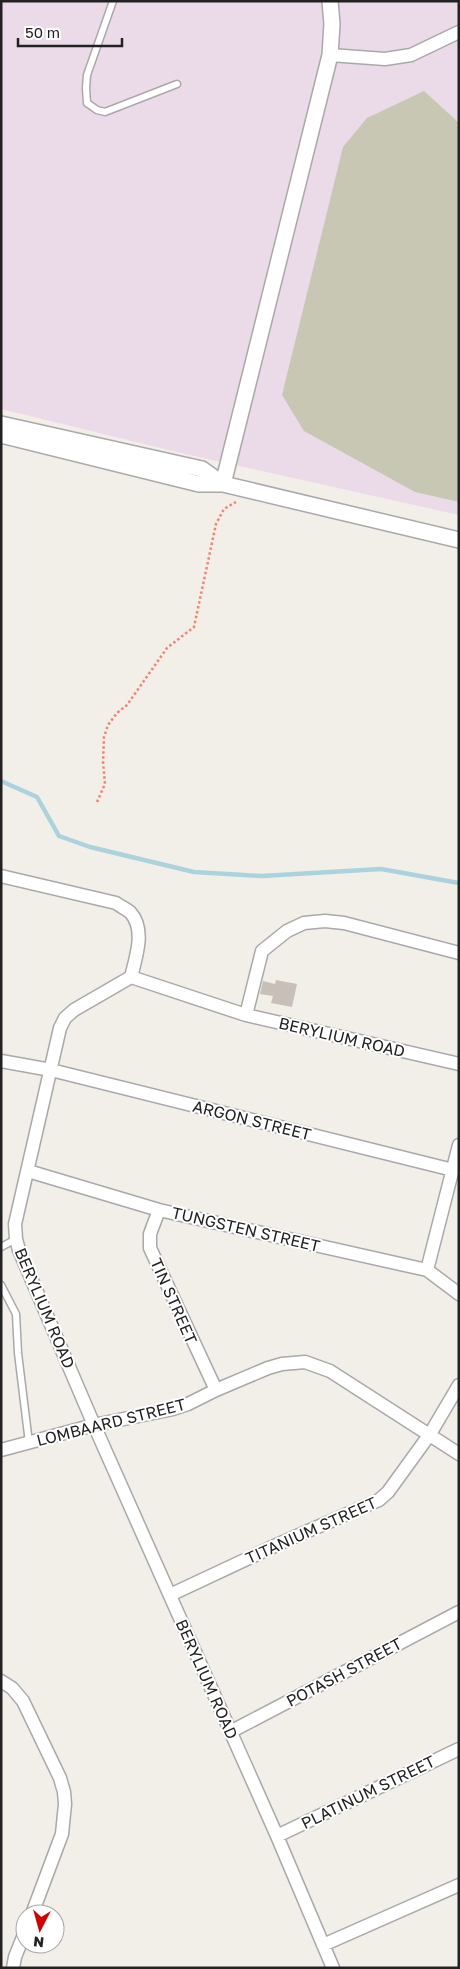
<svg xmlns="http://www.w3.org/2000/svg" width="460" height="1969" font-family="'Golos Text',sans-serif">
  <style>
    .industrial { fill: #ebdbe8 }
    .construction { fill: #c7c7b4 }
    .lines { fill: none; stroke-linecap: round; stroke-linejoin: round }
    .stream { stroke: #aad3df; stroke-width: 4.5 }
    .building { fill: #c7bfb8 }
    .service-casing { stroke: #a9a9a9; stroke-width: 9 }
    .minor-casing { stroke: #a9a9a9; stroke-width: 15 }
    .tertiary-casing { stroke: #a9a9a9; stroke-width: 18 }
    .path { stroke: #fa8072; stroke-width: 2.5; stroke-dasharray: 2.5 2.5; stroke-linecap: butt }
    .service { stroke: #fff; stroke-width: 6 }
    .minor { stroke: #fff; stroke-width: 12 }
    .tertiary { stroke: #fff; stroke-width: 15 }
    .labels { text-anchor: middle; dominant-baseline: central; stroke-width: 4; stroke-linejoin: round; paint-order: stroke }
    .street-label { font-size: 16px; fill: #222; stroke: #fff }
  </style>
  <rect width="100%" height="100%" fill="#f2efe9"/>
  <path class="industrial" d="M1,1h458v514l-274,-61 -184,-45z"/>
  <path class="construction" d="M424,91l35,32v379l-44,-10 -111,-61 -22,-36 61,-248 24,-29z"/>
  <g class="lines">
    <path class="stream" d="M1,781l36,16 22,39 31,11 104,25 68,4 119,-7 78,14"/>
  </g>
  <path class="building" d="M276,980l21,4 -5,23 -21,-4 2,-7 -13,-2 3,-13 12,3z"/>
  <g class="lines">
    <defs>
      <path id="service" d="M113,1l-26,74 -1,13 1,15 10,7 8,2 72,-28
        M1,1247l15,-8
        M1,1285l15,29 2,39 11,90"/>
      <path id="minor" d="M330,55l55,4 26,-4 48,-23
        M1,876l115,27c4,3 10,6 14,9 16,17 6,45 1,65
        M246,1015l16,-64 25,-20 17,-8 21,-2 19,2 115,30
        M1,1061l50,9 402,100
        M28,1171l131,39 268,60 32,24
        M159,1210l-9,24v14l66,142
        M427,1270l32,-125
        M1,1450l93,-25 79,-16 15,-5 28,-14 52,-22 14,-4 23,-2 25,9 129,83
        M170,1595l113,-53 96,-42 9,-8 42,-58 29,-49
        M1,1681l11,7 11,13 37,77 4,14 1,12 -3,30 -30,80
        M230,1732l229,-120
        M277,1836l182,-87
        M323,1945l136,-60
        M13,1968l2,-11 10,-25
        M333,1968l-56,-132 -183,-411 -75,-175 -3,-11 -1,-15 45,-196 5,-10 9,-8 57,-33 115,38 213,49"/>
      <path id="tertiary" d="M1,424l201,45 21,15
        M1,435l198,49h24l236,56
        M223,484l107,-429 2,-31 -2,-23"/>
    </defs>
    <use href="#service" class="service-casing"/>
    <use href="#minor" class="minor-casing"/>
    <use href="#tertiary" class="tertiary-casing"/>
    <path class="path" d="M97,802l8,-18 -2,-22 1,-25 4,-12 9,-12 10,-8 40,-57 27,-21 22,-103 8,-15 12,-7"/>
    <use href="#service" class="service"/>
    <use href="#minor" class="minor"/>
    <use href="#tertiary" class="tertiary"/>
  </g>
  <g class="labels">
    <g class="street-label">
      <text transform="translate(342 1037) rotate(13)">BERYLIUM ROAD</text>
      <text transform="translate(252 1120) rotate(14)">ARGON STREET</text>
      <text transform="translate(246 1229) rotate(13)">TUNGSTEN STREET</text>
      <text transform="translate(174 1301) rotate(66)">TIN STREET</text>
      <text transform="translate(45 1308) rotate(67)">BERYLIUM ROAD</text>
      <text transform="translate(111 1422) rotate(-14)">LOMBAARD STREET</text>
      <text transform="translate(311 1530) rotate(-24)">TITANIUM STREET</text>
      <text transform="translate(344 1672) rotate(-28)">POTASH STREET</text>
      <text transform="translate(207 1679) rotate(66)">BERYLIUM ROAD</text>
      <text transform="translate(368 1792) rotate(-26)">PLATINUM STREET</text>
    </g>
  </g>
  <rect width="460" height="1969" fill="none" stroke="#222222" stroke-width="5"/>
  <g transform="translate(40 1929) rotate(186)"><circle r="24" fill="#ffffff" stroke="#a7a7a7"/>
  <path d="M0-4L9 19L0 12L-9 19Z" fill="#d40000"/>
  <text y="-8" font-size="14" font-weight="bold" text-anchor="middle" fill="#222222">N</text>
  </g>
  <path d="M18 38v8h104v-8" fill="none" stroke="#222222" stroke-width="2.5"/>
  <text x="25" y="38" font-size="15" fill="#222222" stroke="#ffffff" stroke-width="4" paint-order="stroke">50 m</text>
</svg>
